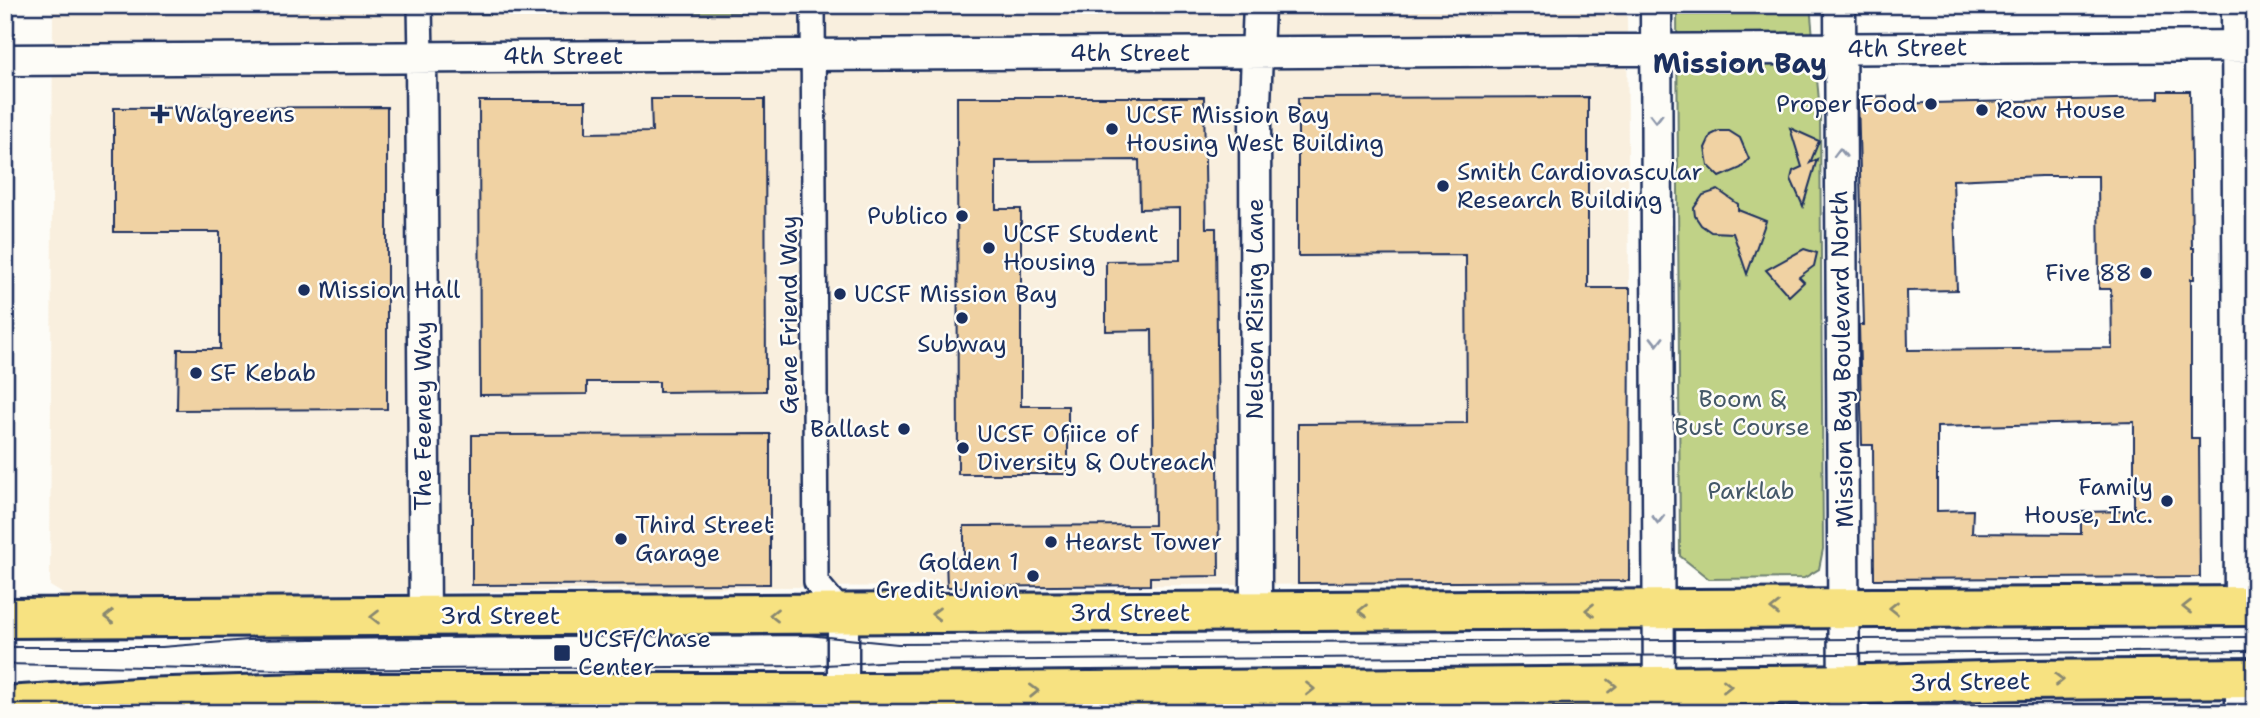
<svg xmlns="http://www.w3.org/2000/svg" width="2260" height="718" font-family="'Shantell Sans',sans-serif">
  <style>
    .built { fill: #f9efde }
    .green { fill: #c0d287; stroke: #6e8072; stroke-width: 2 }
    .building { fill: #f0d2a3; stroke: #1b2f5e; stroke-width: 2; fill-rule: evenodd }
    .lines { fill: none; stroke-linecap: round; stroke-linejoin: round }
    .pedestrian-casing { stroke: #1b2f5e; stroke-width: 28 }
    .minor-casing { stroke: #1b2f5e; stroke-width: 35 }
    .primary-casing { stroke: #1b2f5e; stroke-width: 44 }
    .pedestrian { stroke: #fdfcf7; stroke-width: 23 }
    .minor { stroke: #fdfcf7; stroke-width: 30 }
    .primary { stroke: #f7e281; stroke-width: 38 }
    .tram { stroke: #1b2f5e; stroke-width: 2 }
    .oneway { stroke: #8c96aa }
    .oneway2 { stroke: #898870 }
    .poi-dot { fill: #1b2f5e; stroke: #fdfcf7; stroke-width: 2.5 }
    .labels { text-anchor: middle; dominant-baseline: central; stroke-width: 5; stroke-linejoin: round; paint-order: stroke }
    .street-label { font-size: 24px; fill: #1b2f5e; stroke: #fdfcf7 }
    .poi-label { font-size: 24px; fill: #1b2f5e; stroke: #fdfcf7; text-anchor: start }
    .park-label { font-size: 24px; fill: #445868; stroke: #fdfcf7 }
    .quarter-label { font-size: 28px; font-weight: bold; fill: #1b2f5e; stroke: #fdfcf7 }
  </style>
  <rect width="100%" height="100%" fill="#fdfcf7"/>
  <filter id="ink" filterUnits="userSpaceOnUse"><feTurbulence type="fractalNoise" baseFrequency=".0143" numOctaves="2"/><feDisplacementMap in="SourceGraphic" scale="14" xChannelSelector="R" yChannelSelector="G"/><feConvolveMatrix kernelMatrix="1 2 1 2 8 2 1 2 1" color-interpolation-filters="sRGB"/></filter>
  <g filter="url(#ink)">
    <path class="built" d="M53,5h1574l4,578 -852,4 -709,11 -20,-12z"/>
    <path class="green" d="M436,5h362v7l-362,2z
      M1677,5h133l10,106 3,438 -4,20 -15,9 -95,1 -29,-23z
      M1829,700v13h-156v-12z"/>
    <path class="building" d="M2159,91h31l2,157h2v31h-3v159h8l1,139 -326,2 -1,-134h-11l-3,-120h5l-6,-228 29,-1v8l272,-6zM2041,176h57l1,113h12l1,59 -204,2 -1,-59 50,-1 -4,-110zM2134,422v89l-53,1v22l-109,-1 1,-23 -36,1v-84z
      M957,97h247l2,131h10l3,348 -69,1v8l-203,2 -1,-28 18,-1v-32l190,-1 -2,-195 -46,1v-70l74,-1v-52l-40,1 -1,-49 -143,1v48h25v197h47v68h-110z
      M1588,97v191h42l-1,293 -331,2v-159l169,-1 -1,-168 -168,1v-158z
      M651,99h114l1,292 -107,1v-10h-72v12l-107,1 -1,-294h107v32l66,-1z
      M387,107v302l-210,1 1,-61h42v-117h-106v-124z
      M1790,128l29,13 -9,22 7,-4 -14,47 -12,-27 2,-8 9,-4z
      M1719,131h10l11,7 9,21 -8,9 -21,9 -12,-12 -3,-17 6,-13z
      M1718,190l20,14v6l28,11 -19,53 -14,-41 -22,-1 -10,-7 -6,-9 -1,-8 9,-13z
      M1804,249l13,4 -3,13 -15,11 5,5 -15,14 -23,-26z
      M770,434v150l-298,1v-150z"/>
    <g class="lines">
      <defs>
        <path id="pedestrian" d="M420,5l1,52
          M813,5l3,577 27,32"/>
        <path id="minor" d="M1656,5l3,708
          M1840,5l4,708
          M2237,5l3,601
          M421,57l4,560
          M5,60l2250,-14
          M1256,612l-1,-508 4,-99
          M843,614v99
          M2241,679v34"/>
        <path id="primary" d="M5,618l2250,-12
          M5,706l133,-8 167,-5h572l993,-9 154,-4 231,-2"/>
      </defs>
      <use href="#pedestrian" class="pedestrian-casing"/>
      <use href="#minor" class="minor-casing"/>
      <use href="#primary" class="primary-casing"/>
      <use href="#pedestrian" class="pedestrian"/>
      <use href="#minor" class="minor"/>
      <use href="#primary" class="primary"/>
      <path class="tram" d="M5,647h157l86,-7 63,-1 496,-4 91,9 1357,-7
        M5,664l283,6 519,-4 90,-5 1358,-10"/>
    </g>
    <defs><path id="oneway-chevron" d="M-2-3.5L2.5 0L-2 3.5" fill="none" stroke-width="1.6" stroke-linecap="round" stroke-linejoin="round" transform="scale(1.75)"/></defs>
    <g class="oneway">
      <use href="#oneway-chevron" transform="translate(1656 118) rotate(90)"/>
      <use href="#oneway-chevron" transform="translate(1840 153) rotate(-91)"/>
      <use href="#oneway-chevron" transform="translate(1657 341) rotate(90)"/>
      <use href="#oneway-chevron" transform="translate(1658 519) rotate(90)"/>
    </g>
    <g class="oneway2">
      <use href="#oneway-chevron" transform="translate(2187 607) rotate(180)"/>
      <use href="#oneway-chevron" transform="translate(1894 608) rotate(180)"/>
      <use href="#oneway-chevron" transform="translate(1775 609) rotate(180)"/>
      <use href="#oneway-chevron" transform="translate(1590 610) rotate(180)"/>
      <use href="#oneway-chevron" transform="translate(1363 611) rotate(180)"/>
      <use href="#oneway-chevron" transform="translate(936 614) rotate(180)"/>
      <use href="#oneway-chevron" transform="translate(774 615) rotate(180)"/>
      <use href="#oneway-chevron" transform="translate(109 617) rotate(179)"/>
      <use href="#oneway-chevron" transform="translate(375 617) rotate(180)"/>
      <use href="#oneway-chevron" transform="translate(2059 680)"/>
      <use href="#oneway-chevron" transform="translate(1612 686)"/>
      <use href="#oneway-chevron" transform="translate(1727 686)"/>
      <use href="#oneway-chevron" transform="translate(1310 689)"/>
      <use href="#oneway-chevron" transform="translate(1034 691) rotate(-1)"/>
    </g>
  </g>
  <g class="poi-dot">
    <circle cx="1931" cy="104" r="7"/>
    <circle cx="1982" cy="110" r="7"/>
    <path d="M156.5 103.5h7v7h7v7h-7v7h-7v-7h-7v-7h7z"/>
    <circle cx="1112" cy="129" r="7"/>
    <circle cx="1443" cy="186" r="7"/>
    <circle cx="962" cy="216" r="7"/>
    <circle cx="989" cy="248" r="7"/>
    <circle cx="2146" cy="273" r="7"/>
    <circle cx="304" cy="290" r="7"/>
    <circle cx="840" cy="294" r="7"/>
    <circle cx="962" cy="318" r="7"/>
    <circle cx="196" cy="373" r="7"/>
    <circle cx="904" cy="429" r="7"/>
    <circle cx="963" cy="448" r="7"/>
    <circle cx="2167" cy="501" r="7"/>
    <circle cx="621" cy="539" r="7"/>
    <circle cx="1051" cy="542" r="7"/>
    <circle cx="1033" cy="576" r="7"/>
    <rect x="553" y="644" width="18" height="18" rx="3.5"/>
  </g>
  <g class="labels">
    <g class="street-label">
      <text transform="translate(1907 48) rotate(-1)">4th Street</text>
      <text x="1130" y="53">4th Street</text>
      <text x="563" y="56">4th Street</text>
      <text transform="translate(1255 309) rotate(-90)">Nelson Rising Lane</text>
      <text transform="translate(789 315) rotate(-90)">Gene Friend Way</text>
      <text transform="translate(1842 359) rotate(-91)">Mission Bay Boulevard North</text>
      <text transform="translate(423 416) rotate(-90)">The Feeney Way</text>
      <text x="1130" y="613">3rd Street</text>
      <text x="500" y="616">3rd Street</text>
      <text transform="translate(1970 682) rotate(-1)">3rd Street</text>
    </g>
    <g class="poi-label">
      <text x="1917" y="104" text-anchor="end">Proper Food</text>
      <text x="1996" y="110">Row House</text>
      <text x="174" y="114">Walgreens</text>
      <text x="1126" y="115">UCSF Mission Bay<tspan x="1126" dy="28">Housing West Building</tspan></text>
      <text x="1457" y="172">Smith Cardiovascular<tspan x="1457" dy="28">Research Building</tspan></text>
      <text x="948" y="216" text-anchor="end">Publico</text>
      <text x="1003" y="234">UCSF Student<tspan x="1003" dy="28">Housing</tspan></text>
      <text x="2132" y="273" text-anchor="end">Five 88</text>
      <text x="318" y="290">Mission Hall</text>
      <text x="854" y="294">UCSF Mission Bay</text>
      <text x="962" y="344" text-anchor="middle">Subway</text>
      <text x="210" y="373">SF Kebab</text>
      <text x="890" y="429" text-anchor="end">Ballast</text>
      <text x="977" y="434">UCSF Ofiice of<tspan x="977" dy="28">Diversity &amp; Outreach</tspan></text>
      <text x="2153" y="487" text-anchor="end">Family<tspan x="2153" dy="28">House, Inc.</tspan></text>
      <text x="635" y="525">Third Street<tspan x="635" dy="28">Garage</tspan></text>
      <text x="1065" y="542">Hearst Tower</text>
      <text x="1019" y="562" text-anchor="end">Golden 1<tspan x="1019" dy="28">Credit Union</tspan></text>
      <text x="578" y="639">UCSF/Chase<tspan x="578" dy="28">Center</tspan></text>
    </g>
    <g class="park-label">
      <text x="1742" y="399">Boom &amp;<tspan x="1742" dy="28">Bust Course</tspan></text>
      <text x="1751" y="491">Parklab</text>
    </g>
    <g class="quarter-label">
      <text x="1740" y="63">Mission Bay</text>
    </g>
  </g>
  <rect width="2260" height="718" fill="none" stroke="#fdfcf7" stroke-width="28"/>
  <rect x="14" y="14" width="2232" height="690" fill="none" stroke="#1b2f5e" stroke-width="2.5" filter="url(#ink)"/>
</svg>
